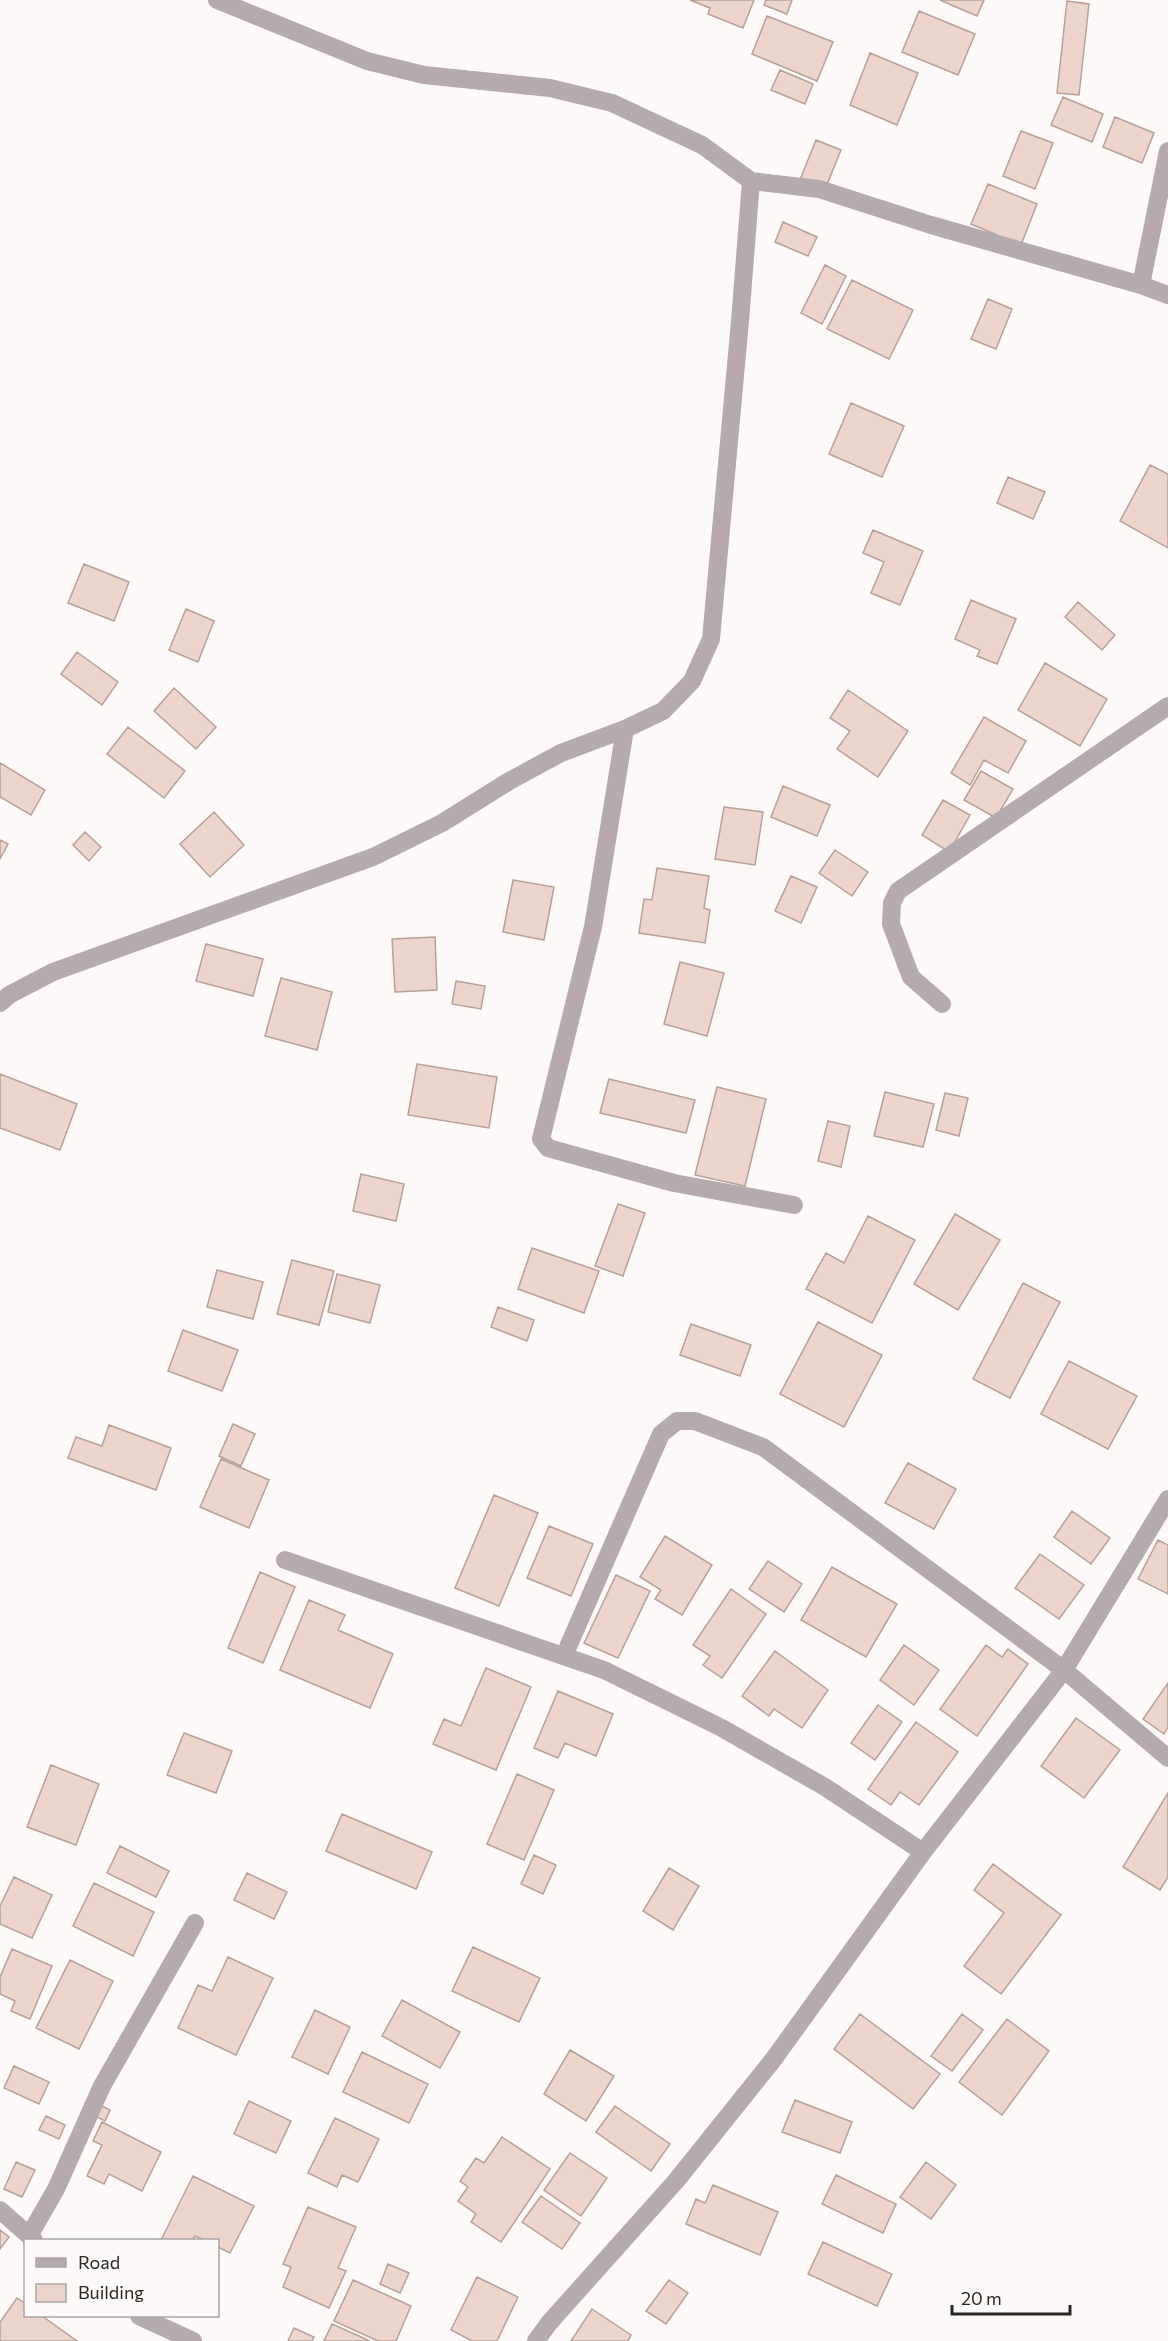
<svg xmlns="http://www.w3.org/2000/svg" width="1168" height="2341" font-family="Commissioner,sans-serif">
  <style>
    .building { fill: #edd5cd; stroke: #b7a199; stroke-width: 1.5 }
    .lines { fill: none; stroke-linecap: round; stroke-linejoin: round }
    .minor { stroke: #b5abae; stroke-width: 18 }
  </style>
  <rect width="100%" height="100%" fill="#fef9f9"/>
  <path class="building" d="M690,0h64l-11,28 -35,-14 2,-6z
    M766,0h26l-5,14 -23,-9z
    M940,0h44l-7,16z
    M1067,1l22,3 -10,91 -22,-2z
    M919,11l56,23 -17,41 -56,-23z
    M767,16l66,26 -16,39 -65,-27z
    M870,53l48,20 -21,52 -47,-20z
    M780,70l33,14 -8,20 -34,-14z
    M1063,97l40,17 -11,28 -41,-17z
    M1115,117l39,16 -12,30 -39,-16z
    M1021,131l32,12 -18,46 -32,-13z
    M816,140l25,10 -17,42 -25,-10z
    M988,184l49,20 -16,41 -50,-21z
    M783,222l34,15 -9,19 -33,-14z
    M825,265l21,11 -24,48 -21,-11z
    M852,280l61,30 -24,49 -62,-30z
    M988,299l24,10 -16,40 -25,-10z
    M851,403l53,23 -22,51 -53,-23z
    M1150,465l18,9v74l-48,-27z
    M1008,477l37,15 -12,27 -36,-16z
    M873,530l50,21 -23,54 -29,-12 13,-31 -21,-9z
    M84,564l45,18 -15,39 -46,-18z
    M971,600l45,19 -19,45 -20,-8 3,-6 -25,-11z
    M1078,602l37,33 -13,15 -37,-33z
    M186,609l28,12 -16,41 -29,-12z
    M77,652l41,30 -16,23 -41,-31z
    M1045,663l62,36 -27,47 -62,-36z
    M174,688l42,39 -20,22 -42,-38z
    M848,690l60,41 -30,46 -41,-28 13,-18 -20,-13z
    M984,717l42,24 -18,32 -24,-13 -14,25 -19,-12z
    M128,727l57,44 -21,27 -57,-44z
    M0,763l45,27 -14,25 -31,-18z
    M981,771l32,18 -17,29 -32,-18z
    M783,786l47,19 -13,31 -46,-19z
    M943,800l27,15 -21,37 -27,-17z
    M724,807l39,5 -8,53 -40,-6z
    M214,812l30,33 -34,32 -30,-33z
    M85,832l16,15 -12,14 -16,-16z
    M0,840l8,4 -8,15z
    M835,850l33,22 -16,24 -33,-23z
    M657,868l52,8 -5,32 6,2 -5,33 -66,-10 5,-34 8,1z
    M791,876l26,11 -16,36 -26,-12z
    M513,880l41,7 -10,53 -41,-8z
    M435,937l2,53 -42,2 -3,-53z
    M206,944l57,15 -10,37 -57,-15z
    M680,962l44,11 -17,63 -43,-12z
    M281,978l51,14 -15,58 -52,-14z
    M456,981l29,5 -4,23 -29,-5z
    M417,1064l80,13 -8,51 -81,-13z
    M0,1074l77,30 -17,46 -60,-22z
    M609,1079l86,21 -9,33 -86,-20z
    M717,1087l49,12 -21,87 -50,-11z
    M885,1092l49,12 -11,43 -49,-11z
    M945,1093l23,5 -9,38 -23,-6z
    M828,1121l22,5 -9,41 -23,-6z
    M361,1174l43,10 -8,37 -43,-10z
    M618,1204l27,9 -22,63 -28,-10z
    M955,1214l45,26 -42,70 -44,-26z
    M868,1216l47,24 -43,83 -66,-34 20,-36 18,10z
    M532,1248l67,23 -15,42 -66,-24z
    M292,1260l42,11 -15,54 -42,-11z
    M217,1270l46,12 -10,37 -46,-12z
    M337,1274l43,11 -10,38 -42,-11z
    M1023,1283l37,19 -50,96 -37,-19z
    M498,1307l36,13 -7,21 -36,-14z
    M818,1322l64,33 -38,72 -64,-33z
    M691,1324l60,21 -11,31 -60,-21z
    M183,1330l55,20 -16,41 -54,-20z
    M1069,1361l68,35 -29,53 -67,-35z
    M233,1424l22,10 -14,32 -22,-10z
    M109,1425l62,23 -15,42 -88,-32 8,-21 26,9z
    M221,1459l48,21 -20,48 -49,-21z
    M908,1463l48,26 -22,40 -49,-26z
    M494,1495l44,18 -39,93 -44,-18z
    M1072,1511l38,27 -19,26 -37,-27z
    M549,1526l44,18 -22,52 -44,-18z
    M665,1536l47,29 -30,50 -27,-16 6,-9 -21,-13z
    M1158,1540l10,5v49l-30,-15z
    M1040,1554l44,31 -25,34 -44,-31z
    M768,1561l34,23 -18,28 -35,-23z
    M832,1567l65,37 -31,53 -65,-37z
    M260,1572l35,15 -32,76 -35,-15z
    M616,1575l34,16 -32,67 -34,-15z
    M731,1589l35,25 -44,64 -19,-13 7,-9 -17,-11z
    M309,1600l36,15 -7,15 55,24 -23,54 -90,-38z
    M904,1645l35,25 -25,35 -34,-25z
    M986,1645l16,12 6,-8 20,15 -51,72 -37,-27z
    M775,1651l53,39 -26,38 -28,-19 -5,7 -27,-20z
    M486,1668l45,19 -35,83 -63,-26 11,-25 17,7z
    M1168,1683v44l-4,7 -21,-15z
    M558,1691l55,23 -17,42 -31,-13 -7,15 -24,-10z
    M878,1705l24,17 -27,38 -24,-17z
    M1076,1718l44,32 -36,48 -43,-32z
    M916,1722l42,30 -39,53 -19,-13 -9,13 -23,-16z
    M184,1733l48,18 -16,42 -49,-18z
    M51,1765l48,19 -23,61 -49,-18z
    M517,1774l37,16 -30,70 -37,-16z
    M1168,1793v84l-8,13 -37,-23z
    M342,1814l90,38 -16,37 -90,-38z
    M120,1846l49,25 -13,26 -49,-24z
    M534,1855l22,10 -13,29 -22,-10z
    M993,1864l68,51 -60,79 -37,-28 40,-53 -30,-23z
    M669,1868l30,18 -26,44 -30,-19z
    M247,1873l40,19 -13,27 -40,-19z
    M14,1877l38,18 -20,43 -32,-14v-18z
    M94,1883l60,29 -21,44 -60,-30z
    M473,1947l67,31 -21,44 -67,-31z
    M12,1949l40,17 -22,53 -19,-8 4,-10 -15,-7v-17z
    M228,1957l45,21 -37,77 -58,-27 20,-43 14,6z
    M70,1960l43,21 -34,68 -43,-21z
    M402,2000l58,32 -20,36 -58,-32z
    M315,2010l35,17 -22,47 -36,-17z
    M860,2014l80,60 -27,35 -79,-60z
    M962,2014l21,16 -31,41 -21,-15z
    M1007,2019l42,32 -47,64 -43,-33z
    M570,2050l44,26 -28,45 -42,-27z
    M362,2052l66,32 -19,39 -66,-31z
    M14,2066l35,16 -10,22 -35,-16z
    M795,2100l57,22 -12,31 -58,-21z
    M249,2101l42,20 -15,32 -42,-19z
    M96,2103l14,7 -5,11 -14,-7z
    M615,2106l55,38 -19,27 -55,-39z
    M46,2116l19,9 -6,14 -20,-9z
    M335,2118l44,21 -21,43 -16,-7 -5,12 -29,-14z
    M102,2122l59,30 -19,39 -33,-17 -5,10 -17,-8 15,-31 -9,-4z
    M502,2137l48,32 -49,73 -30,-20 5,-8 -18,-13 10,-14 -8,-6 16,-23 8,5z
    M570,2153l37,25 -26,38 -37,-26z
    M16,2162l19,8 -13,27 -18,-8z
    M926,2162l30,23 -25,34 -31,-22z
    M836,2175l60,29 -13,29 -61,-29z
    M193,2176l61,30 -24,47 -12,-6v-7h-14l-9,-4 -3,4h-31z
    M713,2185l65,27 -18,43 -74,-31 10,-25 9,4z
    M541,2196l39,27 -18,26 -40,-27z
    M308,2207l48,20 -18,41 8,3 -17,37 -46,-21 8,-20 -8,-3z
    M0,2230l9,7 -9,12z
    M823,2242l69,32 -15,32 -69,-32z
    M388,2264l21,9 -9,20 -20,-9z
    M477,2277l41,20 -21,44h-25l-21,-11z
    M353,2280l58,26 -15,35h-18l-44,-20z
    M669,2280l19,13 -22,31 -20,-13z
    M17,2298l9,6v12h16l35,25h-77v-19z
    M592,2309l39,26 -3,6h-57z
    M332,2324l38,17h-46z
    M294,2328l20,9 -2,4h-24z"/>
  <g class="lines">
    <path class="minor" d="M217,0l150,61 57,14 126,13 62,15 90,42 49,36 68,8 112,36 210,60 27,10
      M1141,285l27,-134
      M625,729l-32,198 -52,212 7,9 126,35 120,22
      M0,1003l9,-8 44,-23 320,-115 69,-34 69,-43 50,-27 64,-24 38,-18 29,-30 19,-42 29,-318 11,-140
      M942,1004l-31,-27 -20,-53 1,-21 6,-12 270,-185
      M285,1560l319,110 116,57 105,60 98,65
      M564,1656l97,-222 16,-13h18l68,26 301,223 104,88
      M0,2210l34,30
      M29,2236l27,-47 46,-103 93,-163
      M139,2316l54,25
      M536,2341l13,-18 127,-142 97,-121 150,-208 141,-182 104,-171"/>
  </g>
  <rect x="24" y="2239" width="195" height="78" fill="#fef9f9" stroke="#aba4a4" stroke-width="1.5"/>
  <rect x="36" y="2258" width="30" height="9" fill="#b5abae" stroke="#aba4a4" stroke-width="1.5"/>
  <text x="78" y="2269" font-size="18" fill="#2e2424">Road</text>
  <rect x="36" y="2284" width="30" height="18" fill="#edd5cd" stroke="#aba4a4" stroke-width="1.5"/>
  <text x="78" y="2299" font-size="18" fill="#2e2424">Building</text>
  <path d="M952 2305v9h118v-9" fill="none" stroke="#2e2424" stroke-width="3"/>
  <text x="961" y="2305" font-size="18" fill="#2e2424" stroke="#fef9f9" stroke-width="4.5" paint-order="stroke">20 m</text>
</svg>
